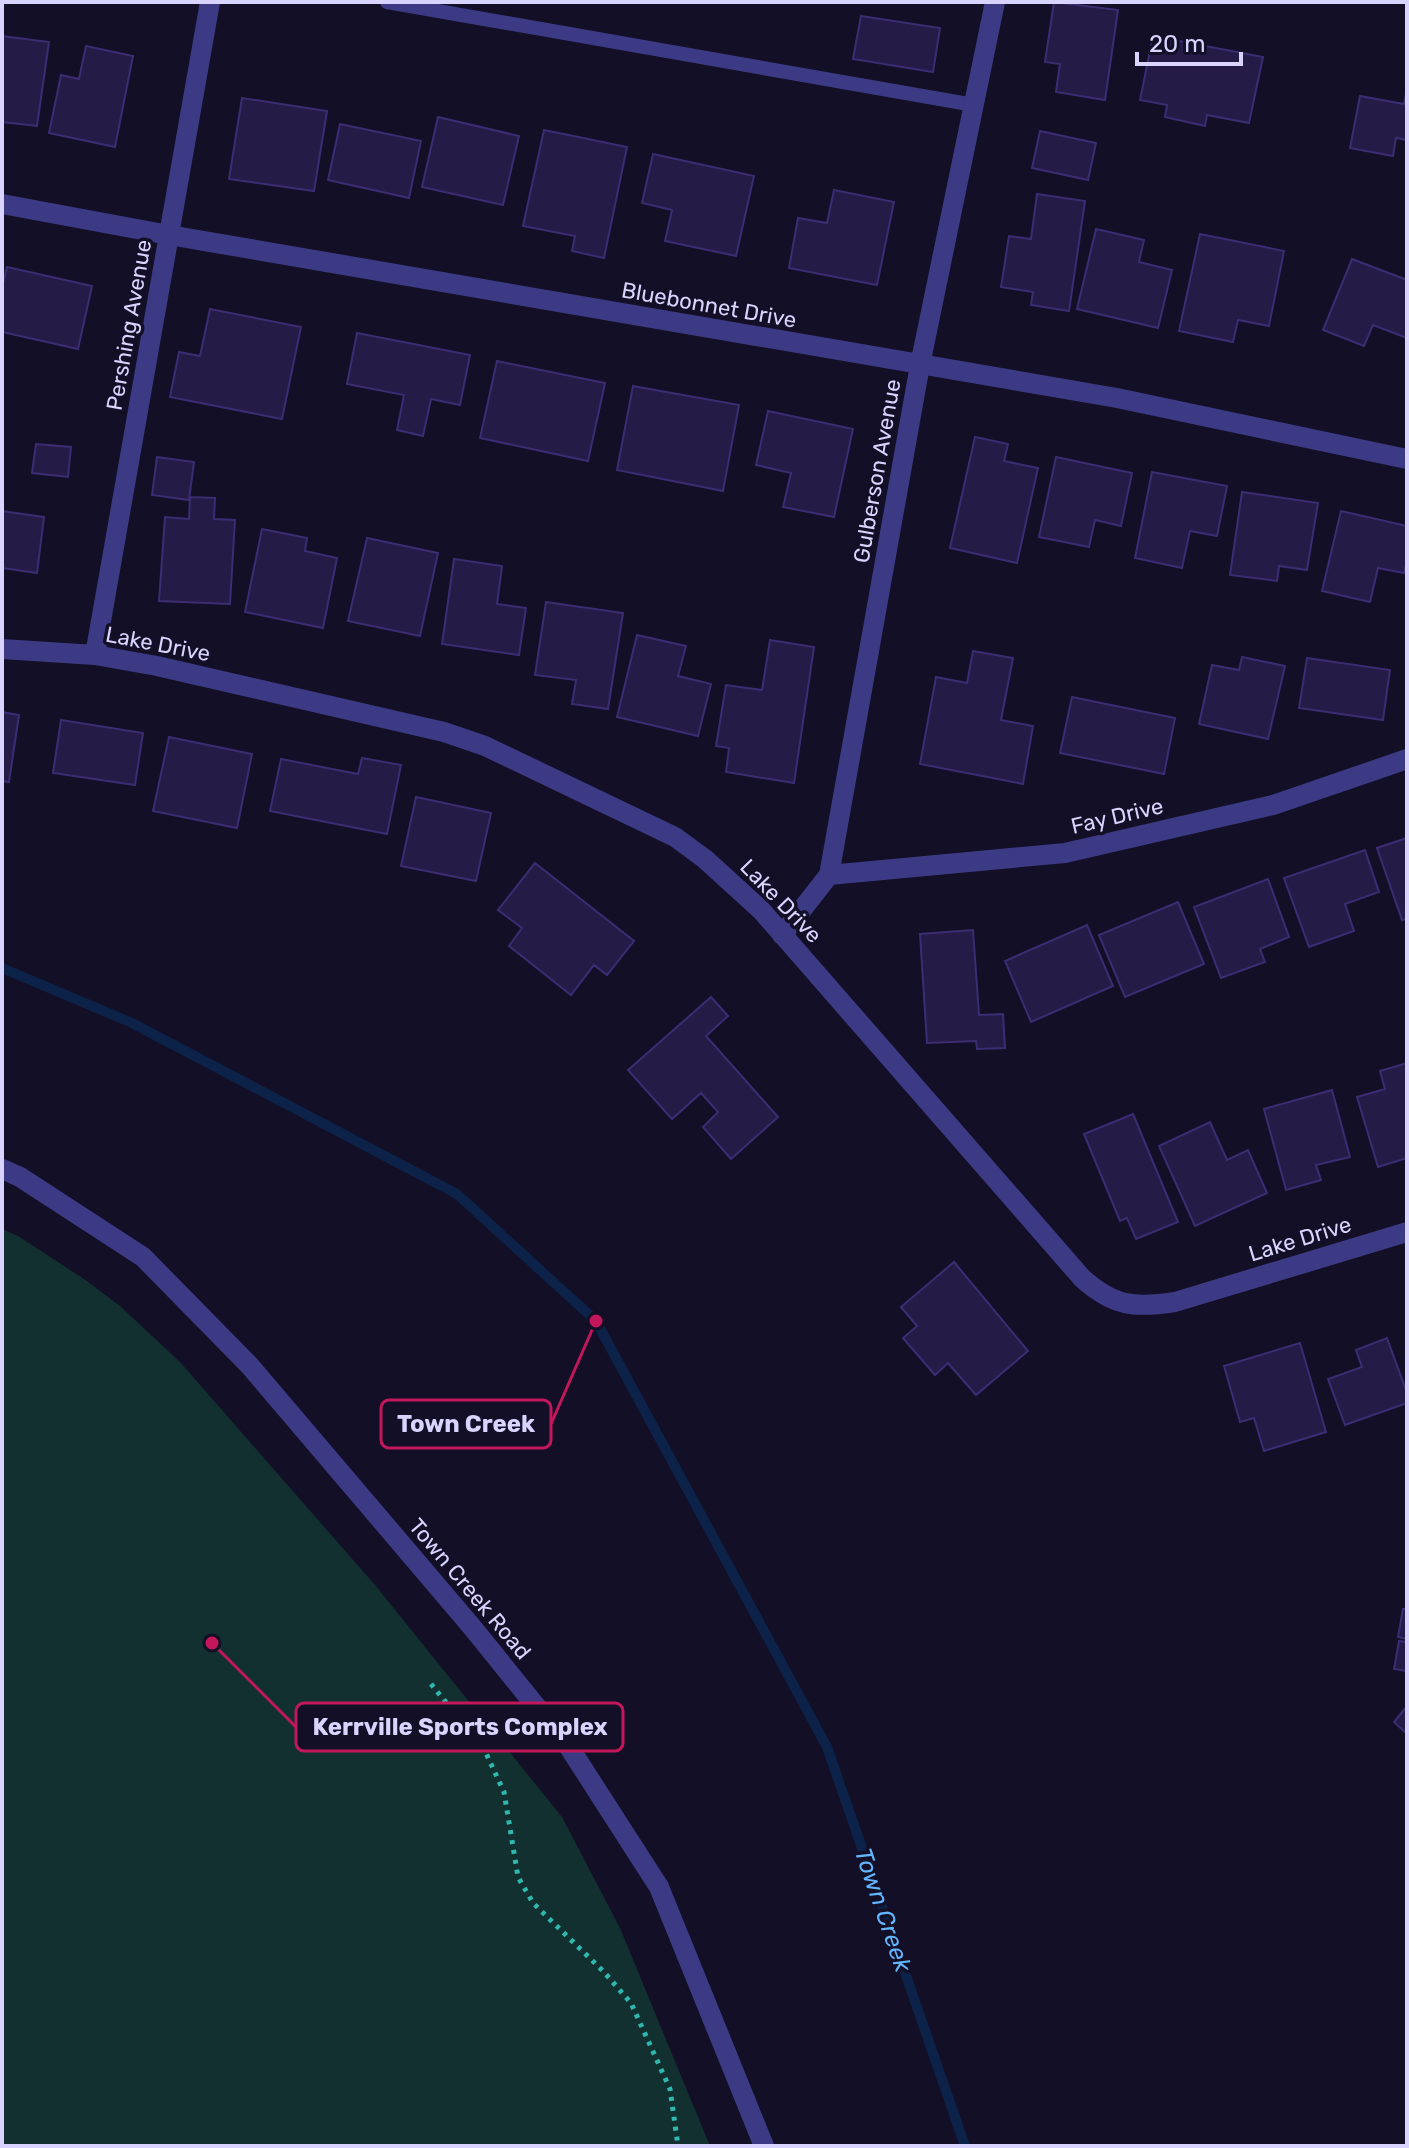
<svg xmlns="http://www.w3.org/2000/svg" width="1409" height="2148" font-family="Rubik,sans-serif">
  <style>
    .green { fill: #12302f }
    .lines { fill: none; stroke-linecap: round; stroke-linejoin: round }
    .stream { stroke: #0c2248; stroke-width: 10 }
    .building { fill: #241b47; stroke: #3b2d73; stroke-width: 2 }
    .path { stroke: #2fb8b0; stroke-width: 5; stroke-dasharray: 4 6; stroke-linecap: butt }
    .lane { stroke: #3d3a85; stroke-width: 14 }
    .street { stroke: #3d3a85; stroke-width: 20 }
    .labels { text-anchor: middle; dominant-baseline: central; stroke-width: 7; stroke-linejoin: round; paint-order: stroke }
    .street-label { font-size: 22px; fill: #d9d4ff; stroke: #130f26 }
    .water-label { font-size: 24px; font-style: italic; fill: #62b6ff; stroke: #130f26 }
    .leader { fill: none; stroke: #c2185b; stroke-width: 3 }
    .callout-dot { fill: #c2185b; stroke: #130f26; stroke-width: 3 }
    .callout { fill: #130f26; stroke: #c2185b; stroke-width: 3 }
    .callout-label { font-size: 24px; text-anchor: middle; font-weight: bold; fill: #d9d4ff }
  </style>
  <rect width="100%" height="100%" fill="#130f26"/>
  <path class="green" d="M2,1229l16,7 69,45 33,25 60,56 195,223 187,232 58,111 90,218h-708z"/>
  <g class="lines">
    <path class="stream" d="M2,968l130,55 325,171 139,127 231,426 138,399"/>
  </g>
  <path class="building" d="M1054,2l64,8 -13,90 -49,-8 4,-28 -15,-2z
    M861,16l79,12 -7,44 -80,-13z
    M2,36l47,6 -12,84 -35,-4z
    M1153,36l110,21 -14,66 -42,-8 -2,11 -40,-9 2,-12 -27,-5z
    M86,46l47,10 -18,91 -66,-14 12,-58 18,4z
    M1407,89v51l-11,-2 -3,18 -43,-8 10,-52 44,8z
    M242,98l85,13 -13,80 -85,-12z
    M438,117l81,19 -16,69 -81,-18z
    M340,124l81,17 -12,57 -81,-18z
    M544,130l83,17 -23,111 -32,-7 3,-15 -52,-10z
    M1040,131l56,12 -8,37 -56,-12z
    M653,154l101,22 -18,80 -71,-15 7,-31 -30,-7z
    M834,190l60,12 -17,83 -88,-17 9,-50 29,5z
    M1037,194l48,7 -16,110 -38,-6 2,-13 -32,-5 8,-51 22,3z
    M1096,229l48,11 -5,22 33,8 -14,58 -81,-19z
    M1200,234l84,17 -15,75 -31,-6 -5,22 -54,-11z
    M1352,259l55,21v58l-34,-13 -9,21 -41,-16z
    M7,267l85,19 -14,63 -76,-17v-45z
    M210,309l91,18 -19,92 -112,-22 9,-45 21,4z
    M357,333l113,22 -10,50 -29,-6 -8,37 -26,-6 7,-35 -57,-11z
    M497,361l108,22 -17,78 -108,-23z
    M633,386l106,19 -16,86 -106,-21z
    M768,411l85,18 -19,88 -51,-10 8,-34 -35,-8z
    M975,437l33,7 -4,17 34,7 -21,95 -67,-15z
    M36,444l35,3 -3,30 -36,-4z
    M157,457l37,5 -5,38 -37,-5z
    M1056,457l76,16 -11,53 -26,-6 -6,27 -50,-10z
    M1152,472l75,14 -10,50 -27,-5 -8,37 -47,-10z
    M1242,492l76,11 -11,67 -28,-4 -2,15 -47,-6z
    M190,497l25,1 -1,21 21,1 -5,84 -71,-3 6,-84 24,2z
    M2,511l42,6 -7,56 -35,-5z
    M1341,511l66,15v35l-3,12 -26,-5 -8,34 -48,-11z
    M262,529l45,9 -2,13 32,7 -14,70 -78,-16z
    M367,538l71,15 -18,83 -72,-15z
    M454,559l48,7 -5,38 29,4 -7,47 -77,-11z
    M546,602l77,11 -15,96 -36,-5 4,-24 -41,-5z
    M637,635l49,11 -8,30 33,8 -13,52 -81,-19z
    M770,640l44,7 -20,136 -68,-11 3,-24 -13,-2 10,-61 36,5z
    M973,651l40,7 -12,62 32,6 -10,58 -103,-20 16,-87 31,6z
    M1242,657l43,9 -17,73 -69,-15 13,-59 27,5z
    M1307,658l83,12 -7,50 -84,-12z
    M1072,697l103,21 -11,56 -104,-21z
    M2,712l17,3 -10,67 -7,-1z
    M61,720l82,13 -8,52 -82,-12z
    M169,737l83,17 -15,74 -84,-17z
    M362,758l39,7 -14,69 -117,-23 11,-52 77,15z
    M416,797l75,16 -15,68 -75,-15z
    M1407,838v81l-5,1 -25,-72z
    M1365,850l14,42 -34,12 9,27 -45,16 -25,-69z
    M535,863l99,78 -27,34 -13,-10 -23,30 -62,-49 13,-18 -24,-18z
    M1268,879l21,58 -29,12 5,13 -44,16 -27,-71z
    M1178,902l26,62 -79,33 -26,-62z
    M1087,925l26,61 -82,36 -26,-61z
    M973,930l6,85 24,-1 2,34 -28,1 -1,-8 -49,2 -7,-109z
    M711,997l17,19 -22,20 72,81 -47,42 -28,-32 15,-15 -17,-19 -29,26 -44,-49z
    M1407,1063v95l-29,9 -21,-70 28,-8 -5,-18z
    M1332,1090l18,67 -34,8 5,15 -35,10 -22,-81z
    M1133,1114l45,108 -42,17 -9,-21 -7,3 -36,-87z
    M1210,1122l17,38 21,-10 19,43 -72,33 -36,-80z
    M954,1262l74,89 -52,44 -28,-32 -13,12 -32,-37 14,-12 -16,-19z
    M1387,1338l20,55v10l-62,22 -17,-46 34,-12 -6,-17z
    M1300,1343l26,89 -62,19 -10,-33 -14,4 -16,-56z
    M1403,1609h4v30l-9,-2z
    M1399,1641l8,1v29l-13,-2z
    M1407,1706v28l-13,-12z"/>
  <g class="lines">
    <path class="path" d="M431,1684l53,65 20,43 14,85 15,26 70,68 28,32 39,86 8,57"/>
    <path class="lane" d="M387,2l587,103"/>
    <path class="street" d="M2,204l167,31 948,163 290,61
      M2,649l93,6 62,11 287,66 41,14 190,91 30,22 56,51 321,368c32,29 53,30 93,24l232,-70
      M95,655l115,-653
      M829,875l236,-22 208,-48 134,-46
      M782,935l47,-60 91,-510 75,-363
      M2,1169l18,8 123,80 107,109 222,261 97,120 90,140 105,259"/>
  </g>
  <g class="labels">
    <g class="street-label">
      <text transform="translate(709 305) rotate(10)">Bluebonnet Drive</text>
      <text transform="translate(129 325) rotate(-80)">Pershing Avenue</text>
      <text transform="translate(877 471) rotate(-80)">Gulberson Avenue</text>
      <text transform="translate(158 644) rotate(11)">Lake Drive</text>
      <text transform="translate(1117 816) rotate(-13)">Fay Drive</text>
      <text transform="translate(781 901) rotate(46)">Lake Drive</text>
      <text transform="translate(1300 1239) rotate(-17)">Lake Drive</text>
      <text transform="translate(470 1589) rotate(50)">Town Creek Road</text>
    </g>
    <g class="water-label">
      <text transform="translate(883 1910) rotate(71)">Town Creek</text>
    </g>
  </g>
  <path class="leader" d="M596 1321L551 1424M212 1643L296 1727"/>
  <g class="callout-dot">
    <circle cx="596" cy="1321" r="8"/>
    <circle cx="212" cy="1643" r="8"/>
  </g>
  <g class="callout">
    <rect x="381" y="1400" width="170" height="48" rx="8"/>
    <rect x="296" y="1703" width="327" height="48" rx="8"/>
  </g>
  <g class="callout-label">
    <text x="466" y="1432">Town Creek</text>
    <text x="460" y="1735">Kerrville Sports Complex</text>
  </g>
  <rect width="1409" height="2148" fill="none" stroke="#d9d4ff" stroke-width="8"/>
  <path d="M1137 52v12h104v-12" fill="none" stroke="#d9d4ff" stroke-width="4"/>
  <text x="1149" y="52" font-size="24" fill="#d9d4ff" stroke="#130f26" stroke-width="6" paint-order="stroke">20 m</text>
</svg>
